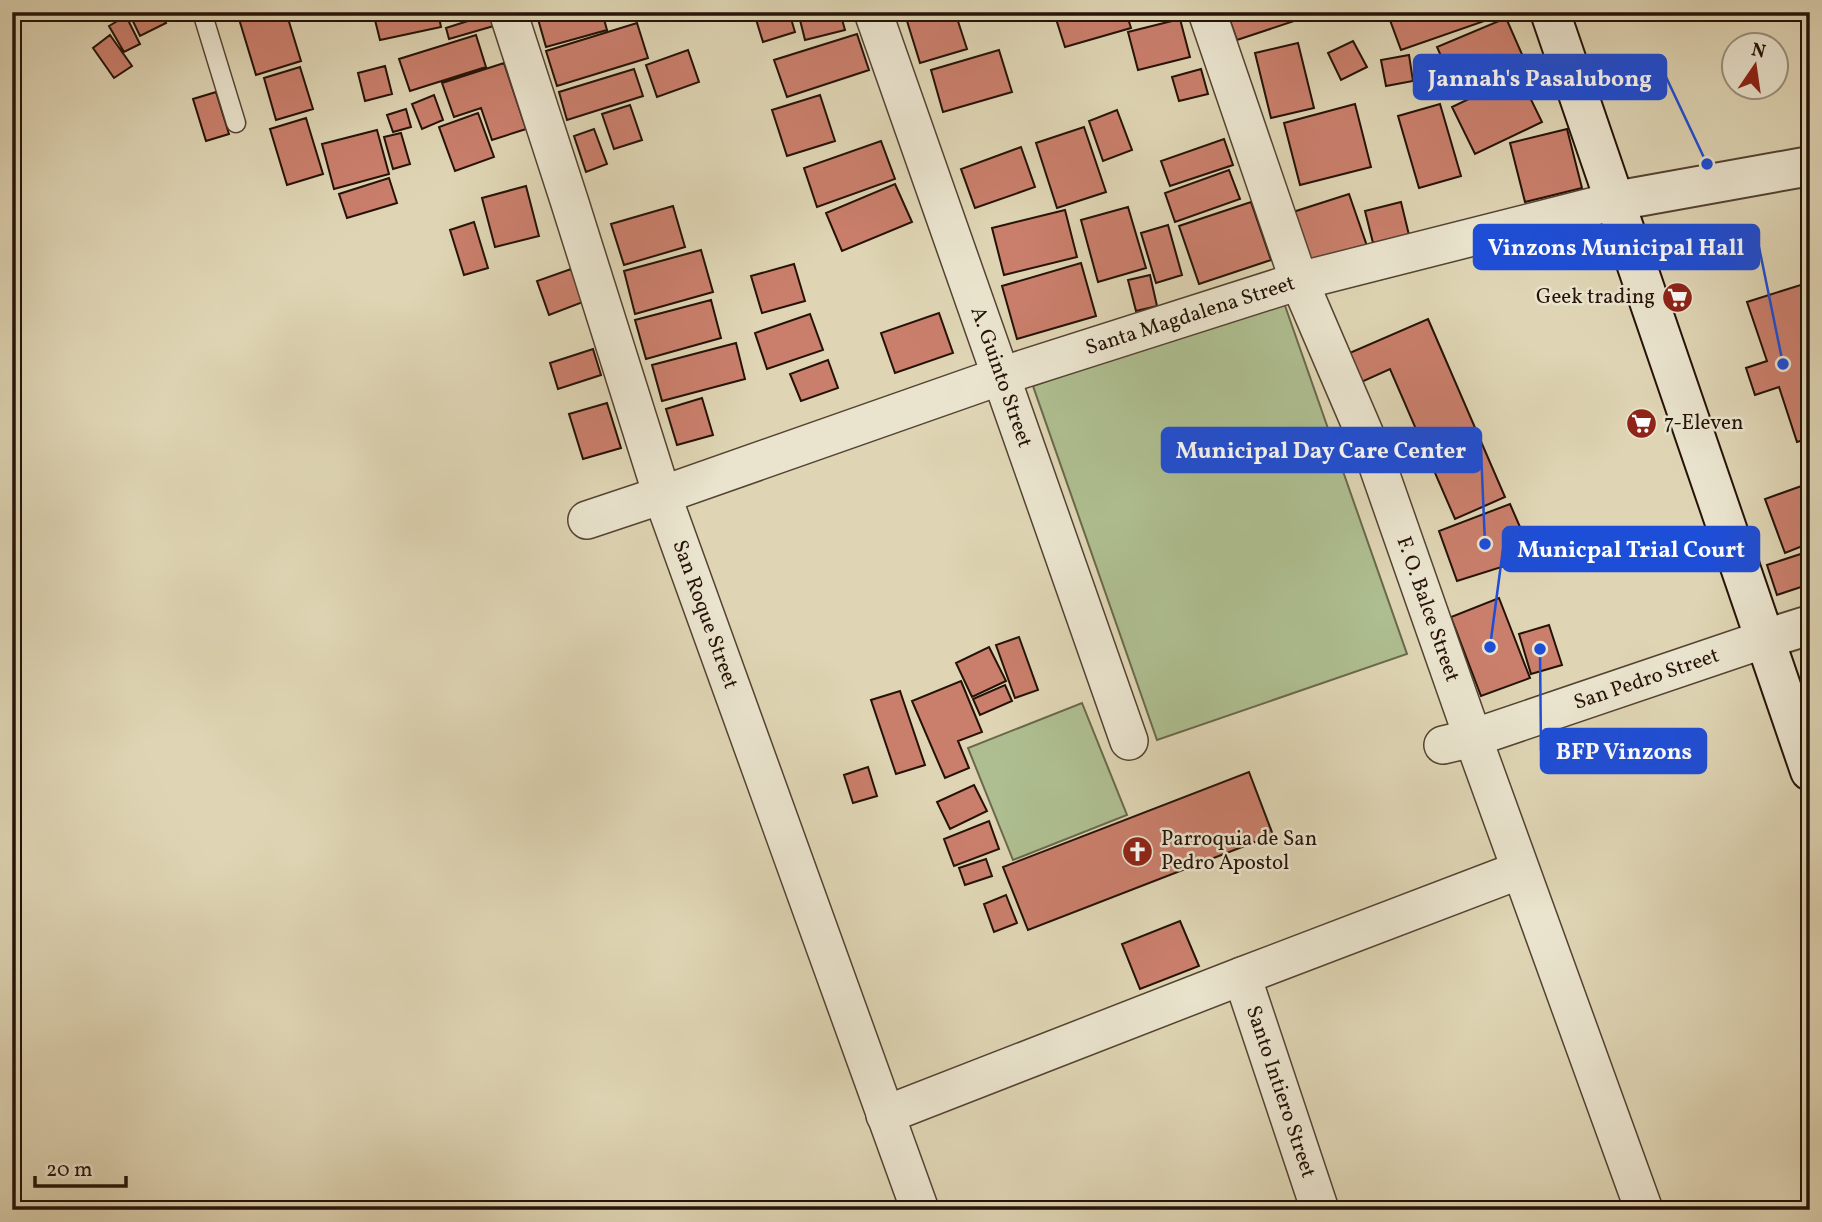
<svg xmlns="http://www.w3.org/2000/svg" width="1822" height="1222" font-family="Vollkorn,serif">
  <style>
    .green { fill: #aebe90; stroke: #6a684c; stroke-width: 2 }
    .building { fill: #ca7f6c; stroke: #251207; stroke-width: 2 }
    .lines { fill: none; stroke-linecap: round; stroke-linejoin: round }
    .service-casing { stroke: #544332; stroke-width: 21 }
    .minor-casing { stroke: #544332; stroke-width: 40 }
    .tertiary-casing { stroke: #544332; stroke-width: 42 }
    .secondary-casing { stroke: #251207; stroke-width: 42 }
    .service { stroke: #eae4ce; stroke-width: 18 }
    .minor { stroke: #eae4ce; stroke-width: 37 }
    .tertiary { stroke: #eae4ce; stroke-width: 38 }
    .secondary { stroke: #eae4ce; stroke-width: 38 }
    .labels { text-anchor: middle; dominant-baseline: central; stroke-width: 5; stroke-linejoin: round; paint-order: stroke }
    .poi-label { font-size: 21px; fill: #251207; stroke: #eae4ce; text-anchor: start }
    .street-label { font-size: 21px; fill: #251207; stroke: #eae4ce }
    .leader { fill: none; stroke: #1d4ed8; stroke-width: 2.5 }
    .callout-dot { fill: #1d4ed8; stroke: #eae4ce; stroke-width: 2.5 }
    .callout { fill: #1d4ed8; stroke: #1d4ed8; stroke-width: 2.5 }
    .callout-label { font-size: 23px; text-anchor: middle; font-weight: bold; fill: #fff }
  </style>
  <rect width="100%" height="100%" fill="#dfd5b4"/>
  <filter id="stains"><feTurbulence type="fractalNoise" baseFrequency=".00286" numOctaves="4"/><feColorMatrix values="0 0 0 0 .2 0 0 0 0 .09 0 0 0 0 .02 0 0 0 .5 -.17"/></filter>
  <radialGradient id="worn" r=".72"><stop offset=".6" stop-color="#630" stop-opacity="0"/><stop offset="1" stop-color="#630" stop-opacity=".3"/></radialGradient>
  <path class="green" d="M1283,300l124,354 -250,86 -124,-354z
    M1082,703l45,112 -114,45 -45,-112z"/>
  <path class="building" d="M136,12h24l6,11 -26,13 -10,-21z
    M263,12h23l15,49 -45,14 -17,-56z
    M373,12h65l3,15 -61,13z
    M536,12h66l5,18 -61,17z
    M757,12h32l6,20 -32,10 -9,-29z
    M798,12h42l5,18 -40,10z
    M934,12h21l12,37 -47,14 -13,-42z
    M1078,12h48l5,16 -66,19 -9,-28z
    M1227,12h94l-84,28z
    M1387,12h107l2,5 -95,33z
    M493,13l4,12 -48,14 -3,-11z
    M126,16l14,28 -16,8 -15,-26z
    M1506,18l22,50 -69,29 -22,-50z
    M1180,19l10,38 -52,13 -10,-38z
    M637,23l11,35 -91,28 -11,-35z
    M857,34l12,36 -82,27 -13,-37z
    M110,35l22,31 -18,12 -21,-30z
    M476,35l10,32 -76,24 -11,-32z
    M1353,41l14,26 -26,13 -13,-27z
    M1298,43l16,65 -43,10 -16,-65z
    M688,50l11,32 -42,15 -11,-32z
    M999,50l13,42 -69,20 -12,-42z
    M1409,55l4,26 -27,5 -5,-26z
    M504,63l22,66 -34,11 -11,-32 -27,9 -12,-34z
    M385,66l7,28 -27,7 -7,-28z
    M300,67l13,42 -37,11 -12,-42z
    M634,69l9,27 -76,24 -8,-28z
    M1201,69l7,25 -29,7 -7,-24z
    M1519,75l23,47 -67,32 -23,-47z
    M216,92l13,42 -23,7 -13,-42z
    M434,95l9,25 -21,9 -10,-25z
    M820,95l15,46 -48,15 -15,-46z
    M1355,104l16,63 -71,18 -16,-62z
    M1440,104l21,72 -42,12 -21,-72z
    M630,105l12,35 -28,9 -12,-35z
    M406,109l5,18 -18,5 -6,-17z
    M1117,110l15,40 -29,11 -14,-40z
    M478,113l16,44 -39,14 -16,-44z
    M306,118l17,56 -36,11 -17,-56z
    M1084,127l22,65 -49,16 -21,-65z
    M594,129l13,35 -21,8 -12,-36z
    M1567,129l15,59 -57,14 -15,-59z
    M377,130l12,44 -55,15 -12,-45z
    M401,133l9,31 -17,5 -9,-32z
    M1224,139l9,26 -63,21 -9,-25z
    M881,141l14,38 -78,28 -13,-39z
    M1021,147l14,40 -60,21 -14,-39z
    M1229,170l11,29 -65,23 -10,-29z
    M389,178l8,25 -50,15 -8,-24z
    M895,184l17,38 -70,29 -16,-38z
    M526,186l13,50 -44,11 -13,-49z
    M1349,194l18,52 -56,19 -18,-53z
    M1251,202l20,58 -72,24 -20,-58z
    M1401,202l8,33 -36,8 -8,-32z
    M673,206l12,41 -61,18 -13,-41z
    M1128,207l18,61 -48,14 -17,-62z
    M1065,210l12,47 -73,18 -12,-47z
    M474,222l14,46 -24,7 -14,-45z
    M1168,225l14,50 -26,8 -15,-50z
    M701,250l12,42 -78,22 -11,-43z
    M1081,263l15,53 -79,23 -15,-53z
    M794,264l11,37 -43,12 -11,-37z
    M571,269l12,33 -34,13 -12,-34z
    M1150,275l7,31 -21,5 -8,-31z
    M1810,282v156l-13,4 -18,-55 -24,8 -9,-27 21,-7 -20,-59z
    M711,300l10,38 -75,21 -11,-39z
    M939,313l14,40 -58,20 -14,-40z
    M810,314l13,36 -56,19 -12,-36z
    M1428,319l77,178 -50,22 -65,-150 -33,15 -12,-29z
    M736,343l9,36 -83,22 -10,-36z
    M593,349l8,26 -43,14 -8,-26z
    M828,360l10,28 -37,13 -11,-27z
    M702,398l11,37 -36,10 -11,-36z
    M607,403l14,45 -38,11 -14,-45z
    M1810,483v60l-25,10 -20,-54z
    M1510,504l23,53 -76,24 -18,-50z
    M1810,551v33l-33,11 -10,-30z
    M1499,598l31,80 -49,18 -30,-79z
    M1549,625l13,40 -31,9 -12,-40z
    M1019,637l19,53 -23,8 -19,-53z
    M989,647l17,34 -34,16 -16,-34z
    M961,681l21,51 -24,9 11,27 -24,10 -33,-77z
    M1005,685l7,16 -32,14 -7,-16z
    M900,691l25,74 -29,9 -25,-74z
    M868,767l9,29 -24,7 -9,-28z
    M1249,772l24,63 -245,95 -25,-63z
    M974,785l13,26 -37,18 -13,-27z
    M989,821l10,28 -45,17 -10,-27z
    M986,859l6,17 -27,9 -6,-17z
    M1006,895l11,28 -23,9 -10,-28z
    M1180,921l19,45 -59,23 -18,-45z"/>
  <g class="lines">
    <defs>
      <path id="service" d="M202,12l34,111"/>
      <g id="minor">
        <path id="s1" d="M508,12l61,188 93,295 258,715"/>
        <path id="s2" d="M873,12l256,729"/>
        <path id="s3" d="M1207,12l92,269 76,177 98,280 171,472"/>
        <path id="s4" d="M587,520l75,-25 339,-119 298,-95 316,-80"/>
        <path id="s5" d="M1443,745l30,-7 292,-99"/>
        <path id="s6" d="M1242,976l78,234"/>
        <path d="M885,1115l357,-139 278,-106"/>
      </g>
      <path id="tertiary" d="M1615,201l195,-35
        M1765,639l45,-14"/>
      <path id="secondary" d="M1550,12l260,759"/>
    </defs>
    <use href="#service" class="service-casing"/>
    <use href="#minor" class="minor-casing"/>
    <use href="#tertiary" class="tertiary-casing"/>
    <use href="#secondary" class="secondary-casing"/>
    <use href="#service" class="service"/>
    <use href="#minor" class="minor"/>
    <use href="#tertiary" class="tertiary"/>
    <use href="#secondary" class="secondary"/>
  </g>
  <defs>
    <symbol id="supermarket-disc" viewBox="-11 -11 22 22"><circle r="9.5" fill="#8f2418" stroke="#eae4ce"/><path d="M-6-5.5h2.5l.6 2H6L4.5 2H-2.5L-4.4-4H-6ZM-1.5 3.2a1.3 1.3 0 1 0 .1 0ZM3 3.2a1.3 1.3 0 1 0 .1 0Z" fill="#fff"/></symbol>
    <symbol id="church-disc" viewBox="-11 -11 22 22"><circle r="9.5" fill="#8f2418" stroke="#eae4ce"/><path d="M-1.2-6h2.4v3.5h3.3v2.4h-3.3V6h-2.4V-.1h-3.3v-2.4h3.3Z" fill="#fff"/></symbol>
  </defs>
  <g fill-rule="evenodd">
    <use href="#supermarket-disc" x="1660" y="280" width="35" height="35"/>
    <use href="#supermarket-disc" x="1624" y="406" width="35" height="35"/>
    <use href="#church-disc" x="1120" y="834" width="35" height="35"/>
  </g>
  <g class="labels">
    <g class="poi-label">
      <text x="1655" y="297" text-anchor="end">Geek trading</text>
      <text x="1664" y="423">7-Eleven</text>
      <text x="1161" y="839">Parroquia de San<tspan x="1161" dy="24">Pedro Apostol</tspan></text>
    </g>
    <g class="street-label">
      <text stroke="none"><textPath href="#s4" startOffset="637">Santa Magdalena Street</textPath></text>
      <text stroke="none"><textPath href="#s2" startOffset="387">A. Guinto Street</textPath></text>
      <text stroke="none"><textPath href="#s3" startOffset="637">F. O. Balce Street</textPath></text>
      <text stroke="none"><textPath href="#s1" startOffset="634">San Roque Street</textPath></text>
      <text stroke="none"><textPath href="#s5" startOffset="214">San Pedro Street</textPath></text>
      <text stroke="none"><textPath href="#s6" startOffset="122">Santo Intiero Street</textPath></text>
    </g>
  </g>
  <path class="leader" d="M1707 164L1666 77M1783 364L1759 247M1485 544L1481 450M1490 647L1503 549M1540 649L1541 751"/>
  <g class="callout-dot">
    <circle cx="1707" cy="164" r="7"/>
    <circle cx="1783" cy="364" r="7"/>
    <circle cx="1485" cy="544" r="7"/>
    <circle cx="1490" cy="647" r="7"/>
    <circle cx="1540" cy="649" r="7"/>
  </g>
  <g class="callout">
    <rect x="1414" y="55" width="252" height="44" rx="7"/>
    <rect x="1474" y="225" width="285" height="44" rx="7"/>
    <rect x="1162" y="428" width="319" height="44" rx="7"/>
    <rect x="1503" y="527" width="256" height="44" rx="7"/>
    <rect x="1541" y="729" width="165" height="44" rx="7"/>
  </g>
  <g class="callout-label">
    <text x="1540" y="86">Jannah's Pasalubong</text>
    <text x="1616" y="255">Vinzons Municipal Hall</text>
    <text x="1321" y="458">Municipal Day Care Center</text>
    <text x="1631" y="557">Municpal Trial Court</text>
    <text x="1624" y="759">BFP Vinzons</text>
  </g>
  <rect width="1822" height="1222" fill="none" stroke="#dfd5b4" stroke-width="42"/>
  <rect x="14" y="14" width="1794" height="1194" fill="none" stroke="#251207" stroke-width="3.5"/>
  <rect x="21" y="21" width="1780" height="1180" fill="none" stroke="#251207" stroke-width="2"/>
  <g transform="translate(1755 66) rotate(13)"><circle r="33" fill="#eae4ce" stroke="#9b907e" stroke-width="2"/>
  <path d="M0-5L12 26L0 18L-12 26Z" fill="#8f2418"/>
  <text y="-10" font-size="19" font-weight="bold" text-anchor="middle" fill="#251207">N</text>
  </g>
  <path d="M35 1176v10h91v-10" fill="none" stroke="#251207" stroke-width="3.5"/>
  <text x="46" y="1176" font-size="21" fill="#251207" stroke="#eae4ce" stroke-width="5" paint-order="stroke">20 m</text>
  <rect width="100%" height="100%" filter="url(#stains)"/>
  <rect width="100%" height="100%" fill="url(#worn)"/>
</svg>
